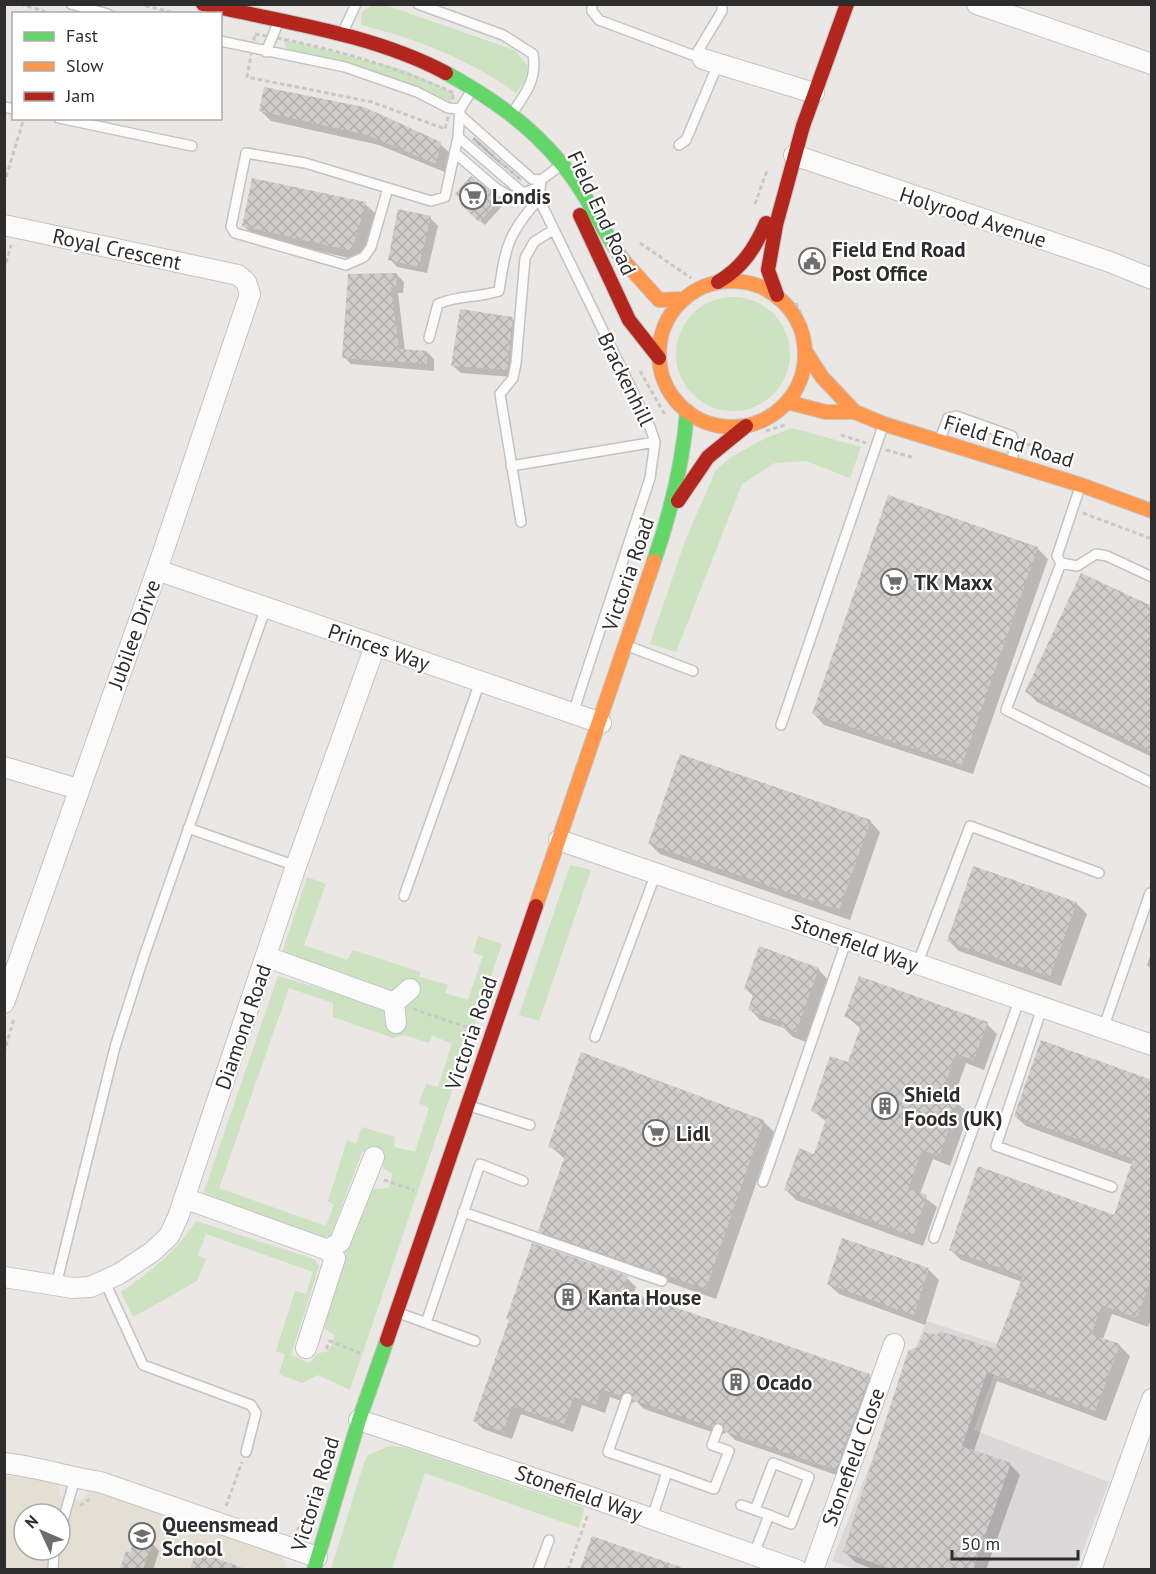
<svg xmlns="http://www.w3.org/2000/svg" width="1156" height="1574" font-family="'PT Sans',sans-serif">
  <style>
    .industrial { fill: #dbd8da }
    .education { fill: #e3dfd3; fill-rule: evenodd }
    .grass { fill: #cce2c0; fill-rule: evenodd }
    .shadow { fill: #0003 }
    .building { fill: url(#building-cross-hatch) }
    .lines { fill: none; stroke-linecap: round; stroke-linejoin: round }
    .lane-casing { stroke: #c4c3c3; stroke-width: 12 }
    .street-casing { stroke: #c4c3c3; stroke-width: 22 }
    .fast-casing { stroke: #c4c3c3; stroke-width: 16 }
    .slow-casing { stroke: #c4c3c3; stroke-width: 16 }
    .jam-casing { stroke: #c4c3c3; stroke-width: 16 }
    .path { stroke: #c8c8c8; stroke-width: 3; stroke-dasharray: 4.5 3; stroke-linecap: butt }
    .lane { stroke: #fcfbfb; stroke-width: 9 }
    .street { stroke: #fcfbfb; stroke-width: 20 }
    .fast { stroke: #63d668; stroke-width: 14 }
    .slow { stroke: #ff974d; stroke-width: 14 }
    .jam { stroke: #b3261e; stroke-width: 14 }
    .labels { text-anchor: middle; dominant-baseline: central; stroke-width: 4.5; stroke-linejoin: round; paint-order: stroke }
    .poi-label { font-size: 21px; font-weight: bold; fill: #2d2d2d; stroke: #fff; text-anchor: start }
    .street-label { font-size: 21px; fill: #2d2d2d; stroke: #fff }
  </style>
  <defs>
    <pattern id="building-cross-hatch" width="8" height="8" patternUnits="userSpaceOnUse" patternTransform="scale(1.5)"><rect width="8" height="8" fill="#cfcdcb"/><path d="M0 0l8 8M0 8l8-8" fill="none" stroke="#b2b0af"/></pattern>
  </defs>
  <rect width="100%" height="100%" fill="#eae7e4"/>
  <path class="industrial" d="M926,1321l78,25 -30,84 135,52 -33,87 -217,1 -27,-9z"/>
  <path class="education" d="M4,1476l47,4 9,9 -1,6 21,6 10,-11h6l53,17 33,15 87,29 11,5 5,6 1,7h-281zM24,1514h36v36h-36z"/>
  <path class="grass" d="M372,5l16,1 126,44 14,16 -4,16 -8,11c-47,-34 -99,-54 -155,-68l1,-13z
    M283,39l121,31 50,23 -3,9 -64,-26 -99,-25z
    M676 354a57 57 0 1 1 114 0a57 57 0 1 1-114 0Z
    M792,428l69,19 -11,31 -44,-17 -31,2 -33,21 -66,168 -26,-8 35,-103 31,-71 14,-12 36,-20z
    M570,865l21,5 -52,151 -20,-6z
    M307,877l19,7 -22,61 43,15 6,-10 67,22v5l28,8 -3,8 23,7 15,-44 -10,-3 5,-17 24,8 -152,446 -32,-15 -16,8 -23,-9 6,-20 -9,-3 19,-60 11,3 7,-22 -107,-38 -8,21 8,4 -9,22 -64,36 -12,-25c29,-20 56,-41 75,-71l118,38 5,7 -28,89 18,8 9,-10 8,-1 6,-7 2,-10 -13,-9 47,-136 20,-2 5,-14 -9,-5 -12,-19 -10,2 -31,83 -8,3 -121,-41 76,-221 108,32 19,13 1,-14 8,-13 -11,-12 -12,10 -109,-39zM289,988l44,15v14l60,21 11,-3 25,8 3,-8 20,9 -14,43 -12,-3 -7,19 10,5 -14,44 -21,-5 1,-10 -33,-10 -6,17 -9,-4 -19,61 6,4 -8,21 -107,-38z
    M389,1446l14,1 181,61 -5,20 -154,-55 -33,96h-61l33,-106 4,-8z"/>
  <path class="shadow" d="M261,111l179,33 11,10 -4,19 -68,-28 -108,-24z
    M500,200l4,4 -19,21 -23,-21z
    M365,204l11,10 -14,47 -108,-25 -10,-10z
    M430,218l8,8 -11,47 -30,-6 -7,-8z
    M396,274l8,8 -1,11h-5l7,58 22,1 7,7v12l-83,-7 -7,-7z
    M512,319l8,8 -5,50 -54,-4 -8,-7z
    M1037,548l11,11 -75,215 -149,-49 -10,-11z
    M1152,608v149l-115,-55 -11,-11z
    M870,821l10,11 -30,88 -190,-66 -10,-10z
    M1076,903l11,11 -26,72 -102,-35 -11,-11z
    M1152,951v19l-5,-5z
    M818,969l10,11 -22,62 -13,-5 -9,-9 -24,-8 -10,-11 4,-12 -9,-9z
    M846,1016l141,8 10,10 -13,36 -18,-7 -13,37 16,13 -19,53 -17,-7 -13,35 17,13 -14,39 -127,-46 -10,-10 29,-34 12,-34 -15,-12 37,-46 12,-35z
    M1152,1081v235l-4,11 -36,-13 -9,25 16,6 11,11 -24,65 -109,-40 -23,70 36,13 10,11 -34,95h-111l-20,-8 -10,-10 151,-201 26,-69 -61,-22 -11,-11 165,-33 18,-51 -107,-39 -11,-10z
    M763,1121l11,11 -58,167 -166,-58 -10,-10 25,-72 -15,-13z
    M928,1269l11,11 -14,45 -86,-31 -11,-10z
    M627,1278l9,9 -3,8 236,81 9,9 -33,93 -110,-38 -8,-8 -6,3 -77,-26 -8,-8 -6,3 -20,-7 -5,16 -23,-8 -9,27 -52,-18 -9,25 -29,-10 -8,-8z
    M593,1538l89,32h-100z
    M152,1543l7,8 -6,19h-32l6,-17 4,2z
    M197,1553l47,17h-53z"/>
  <path class="building" d="M264,87l100,20 77,35 -5,22 -69,-29 -108,-24z
    M474,137l48,42 -2,2 -48,-41z
    M471,176l30,23 -22,23 -19,-18 3,-3 -8,-7z
    M252,178l114,24 -14,49 -110,-25z
    M398,209l33,7 -12,51 -31,-7z
    M397,273l-1,14h-5l8,62 28,2v13l-85,-6 6,-84z
    M460,309l53,8 -6,53 -56,-4z
    M888,495l150,52 -76,218 -150,-51z
    M1081,573l71,33v146l-127,-60z
    M680,754l191,66 -32,90 -191,-66z
    M973,866l104,36 -27,75 -103,-36z
    M759,946l60,22 -23,64 -15,-5 1,-5 -34,-12 6,-18 -10,-3z
    M859,976l129,46 -14,38 -18,-6 -14,41 17,6 -20,55 -17,-6 -14,39 19,6 -14,41 -129,-46 15,-42 15,6 13,-38 -16,-5 19,-55 18,6 14,-39 -18,-6z
    M1041,1040l111,40v196l-15,42 -35,-13 -11,29 29,10 -25,67 -108,-39 -25,74 49,17 -38,106h-83l-47,-17 65,-201 9,-4 7,-15 13,3 3,-4 55,18 28,-73 -74,-26 29,-84 136,49 19,-56 -119,-43z
    M581,1052l183,68 -58,169 -168,-58 28,-78 -18,-6z
    M842,1238l87,30 -15,47 -87,-31z
    M532,1243l96,33 -4,14 246,84 -34,96 -112,-39v-6l-4,-2 -8,4 -79,-27 -1,-6 -3,-2 -8,4 -20,-7 -5,16 -22,-8 -10,27 -52,-18 -9,26 -30,-11 36,-101 -3,-1z
    M136,1536l17,6 -10,27h-23l6,-18 4,2z
    M592,1536l89,31 -1,2h-100z
    M196,1551l47,17 -1,1h-52z"/>
  <g class="lines">
    <defs>
      <path id="lane" d="M71,4l37,10
        M418,4l85,31 30,19c4,24 -6,38 -20,58
        M592,4v7l7,9 104,39
        M342,34l14,-30
        M220,41l125,26 72,25 31,16 12,1 12,-19
        M266,52l12,-29
        M695,56l27,-45v-7
        M4,107l10,2
        M460,115l72,64 9,1
        M59,118l133,28
        M458,137l65,56
        M679,145l7,-5 32,-76
        M455,153l42,36 14,8 29,-10
        M560,166l-19,14 -2,19 111,228 5,15 -5,36 -77,235
        M388,188l-17,59 -7,10 -18,8 -111,-32 -4,-6 15,-74 59,10 126,38 14,-4 13,-60 2,-28
        M429,338l9,-34c20,-9 40,-6 61,-13 6,-43 9,-58 40,-92
        M940,439l8,-21 8,-2 56,20 3,11 -4,15
        M511,466l144,-24
        M1080,487l-23,69 4,7 -55,147 146,73
        M521,522l-21,-128 13,-16 3,-15 9,-105 9,-16 19,-12
        M1061,563l16,3 19,-12 11,2 45,21
        M628,646l65,25
        M781,725l102,-299
        M188,828l108,38
        M404,896l76,-214
        M917,965l53,-139 129,47
        M1042,1008l-46,138 116,41
        M1103,1029l47,-136
        M595,1037l61,-164
        M470,1106l60,19
        M763,1182l84,-243
        M463,1212l199,69
        M934,1238l85,-237
        M105,1282l38,83 108,40 5,8 -10,39
        M56,1285l59,-238 29,-91 122,-349
        M399,1313l76,28
        M426,1323l54,-159 43,17
        M627,1398l-19,54 59,20 -15,46
        M667,1472l47,17 15,-38 -17,-6 6,-16
        M741,1505l14,5
        M60,1531l15,-53
        M754,1554l15,-39 22,9 18,-47 -36,-14 -18,47 14,5
        M53,1570l1,-20
        M538,1570l11,-30"/>
      <path id="street" d="M977,4l175,60
        M703,59l111,34
        M794,155l316,107 42,17
        M4,225l234,50 8,7 4,12 -93,276 -153,433
        M157,570l444,153
        M4,767l74,22
        M559,840l593,205
        M267,957l127,46
        M396,1023l-2,-20 16,-14
        M184,1198l144,52
        M4,1277l69,11 17,-1 29,-13 33,-22 17,-16 9,-19 118,-351 79,-220
        M306,1348l29,-90 -7,-8 12,-8 34,-85
        M359,1420l234,78 204,72
        M4,1463c34,4 64,14 96,19l217,75
        M813,1570l81,-226
        M1091,1570l61,-171"/>
      <path id="fast" d="M446,73c44,24 83,51 115,90 25,29 40,65 62,97
        M654,561c17,-49 29,-98 33,-150
        M314,1570l45,-150 28,-80"/>
      <path id="slow" d="M623,260l36,40 25,-1
        M659 354a73 73 0 1 1 146 0a73 73 0 1 1-146 0Z
        M806,352l16,25 33,35
        M787,402l39,10h29l29,12 197,61 71,26
        M536,906l118,-345"/>
      <path id="jam" d="M203,4c80,18 170,30 243,69
        M580,215l49,105 30,38
        M718,282c24,-14 37,-34 48,-59
        M777,295l-9,-25 8,-45 27,-99 44,-122
        M678,501l30,-44 38,-31
        M387,1340l149,-434"/>
    </defs>
    <use href="#lane" class="lane-casing"/>
    <use href="#street" class="street-casing"/>
    <use href="#fast" class="fast-casing"/>
    <use href="#slow" class="slow-casing"/>
    <use href="#jam" class="jam-casing"/>
    <path class="path" d="M20,4l33,10
      M138,4l41,10
      M255,34c69,12 135,30 199,59l-9,36 -73,-27 -125,-25z
      M4,184l20,-66
      M755,204l12,-33
      M640,243l51,35
      M4,270l7,-25
      M796,303l12,27
      M640,371l25,44
      M766,431l19,-6
      M841,435l25,8
      M1027,444l13,4
      M886,450l29,8
      M1083,513l69,26
      M413,1009l59,20
      M4,1053l10,-35
      M384,1180l30,10
      M326,1349l4,-8 30,12
      M80,1506l11,-8
      M226,1506l16,-44
      M297,1530l8,-11
      M568,1570l20,-56"/>
    <use href="#lane" class="lane"/>
    <use href="#street" class="street"/>
    <use href="#fast" class="fast"/>
    <use href="#slow" class="slow"/>
    <use href="#jam" class="jam"/>
  </g>
  <defs>
    <symbol id="supermarket-ring" viewBox="-11 -11 22 22"><circle r="9.5" fill="#fff" stroke="#6f6e6d" stroke-width="1.5"/><path d="M-6-5.5h2.5l.6 2H6L4.5 2H-2.5L-4.4-4H-6ZM-1.5 3.2a1.3 1.3 0 1 0 .1 0ZM3 3.2a1.3 1.3 0 1 0 .1 0Z" fill="#6f6e6d"/></symbol>
    <symbol id="civic-ring" viewBox="-11 -11 22 22"><circle r="9.5" fill="#fff" stroke="#6f6e6d" stroke-width="1.5"/><path d="M-.6-6.5H3V-4.5H.6V-3L4-1V1h2V6H-6V1h2V-1L-.6-3ZM-1.2 2.5V6h2.4V2.5Z" fill="#6f6e6d"/></symbol>
    <symbol id="building-ring" viewBox="-11 -11 22 22"><circle r="9.5" fill="#fff" stroke="#6f6e6d" stroke-width="1.5"/><path d="M-4-6H4V6H1V3H-1V6H-4ZM-2.5-4.3h1.7v1.8h-1.7ZM.8-4.3h1.7v1.8H.8ZM-2.5-1h1.7V.8h-1.7ZM.8-1h1.7V.8H.8Z" fill="#6f6e6d"/></symbol>
    <symbol id="school-ring" viewBox="-11 -11 22 22"><circle r="9.5" fill="#fff" stroke="#6f6e6d" stroke-width="1.5"/><path d="M0-5L7-2L0 1L-7-2ZM-4 1L0 2.5L4 1V4Q0 6-4 4Z" fill="#6f6e6d"/></symbol>
  </defs>
  <g fill-rule="evenodd">
    <use href="#supermarket-ring" x="458" y="181" width="30" height="30"/>
    <use href="#civic-ring" x="797" y="246" width="30" height="30"/>
    <use href="#supermarket-ring" x="879" y="567" width="30" height="30"/>
    <use href="#building-ring" x="870" y="1091" width="30" height="30"/>
    <use href="#supermarket-ring" x="641" y="1118" width="30" height="30"/>
    <use href="#building-ring" x="553" y="1282" width="30" height="30"/>
    <use href="#building-ring" x="721" y="1367" width="30" height="30"/>
    <use href="#school-ring" x="127" y="1521" width="30" height="30"/>
  </g>
  <g class="labels">
    <g class="poi-label">
      <text x="492" y="196">Londis</text>
      <text x="832" y="249">Field End Road<tspan x="832" dy="24">Post Office</tspan></text>
      <text x="914" y="582">TK Maxx</text>
      <text x="904" y="1094">Shield<tspan x="904" dy="24">Foods (UK)</tspan></text>
      <text x="676" y="1133">Lidl</text>
      <text x="588" y="1297">Kanta House</text>
      <text x="756" y="1382">Ocado</text>
      <text x="162" y="1524">Queensmead<tspan x="162" dy="24">School</tspan></text>
    </g>
    <g class="street-label">
      <text transform="translate(602 213) rotate(65)">Field End Road</text>
      <text transform="translate(973 217) rotate(18)">Holyrood Avenue</text>
      <text transform="translate(117 249) rotate(12)">Royal Crescent</text>
      <text transform="translate(626 379) rotate(64)">Brackenhill</text>
      <text transform="translate(1009 441) rotate(17)">Field End Road</text>
      <text transform="translate(628 574) rotate(-71)">Victoria Road</text>
      <text transform="translate(134 634) rotate(-70)">Jubilee Drive</text>
      <text transform="translate(379 647) rotate(19)">Princes Way</text>
      <text transform="translate(855 943) rotate(20)">Stonefield Way</text>
      <text transform="translate(243 1027) rotate(-71)">Diamond Road</text>
      <text transform="translate(471 1033) rotate(-71)">Victoria Road</text>
      <text transform="translate(853 1457) rotate(-70)">Stonefield Close</text>
      <text transform="translate(579 1493) rotate(19)">Stonefield Way</text>
      <text transform="translate(315 1494) rotate(-73)">Victoria Road</text>
    </g>
  </g>
  <rect width="1156" height="1574" fill="none" stroke="#2d2d2d" stroke-width="12"/>
  <rect x="12" y="12" width="210" height="108" fill="#ffffff" stroke="#ababab" stroke-width="1.5"/>
  <rect x="24" y="32" width="30" height="9" fill="#63d668" stroke="#ababab" stroke-width="1.5"/>
  <text x="66" y="42" font-size="18" fill="#2d2d2d">Fast</text>
  <rect x="24" y="62" width="30" height="9" fill="#ff974d" stroke="#ababab" stroke-width="1.5"/>
  <text x="66" y="72" font-size="18" fill="#2d2d2d">Slow</text>
  <rect x="24" y="92" width="30" height="9" fill="#b3261e" stroke="#ababab" stroke-width="1.5"/>
  <text x="66" y="102" font-size="18" fill="#2d2d2d">Jam</text>
  <g transform="translate(42 1532) rotate(314)"><circle r="28" fill="#ffffff" stroke="#ababab" stroke-width="1.5"/>
  <path d="M0-4.5L10 22L0 15L-10 22Z" fill="#6f6e6d"/>
  <text y="-9" font-size="16" font-weight="bold" text-anchor="middle" fill="#2d2d2d">N</text>
  </g>
  <path d="M952 1550v9h126v-9" fill="none" stroke="#2d2d2d" stroke-width="3"/>
  <text x="961" y="1550" font-size="18" fill="#2d2d2d" stroke="#ffffff" stroke-width="4.5" paint-order="stroke">50 m</text>
</svg>
